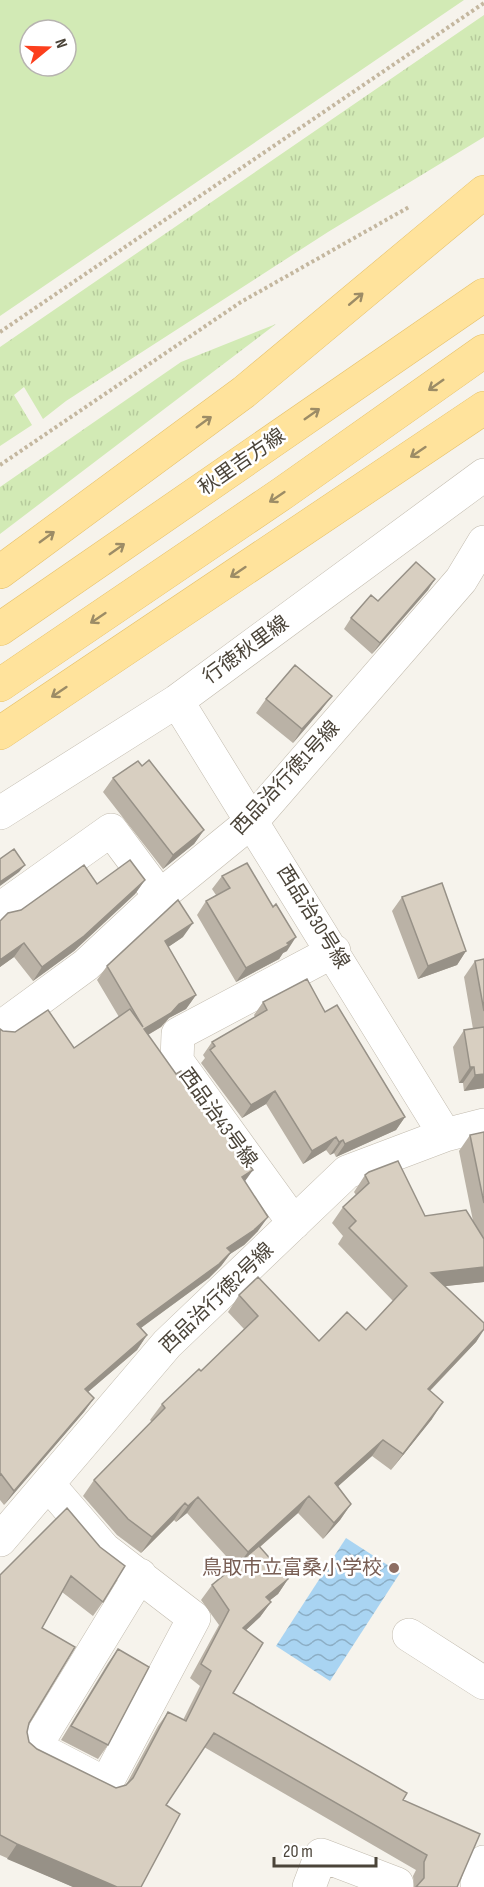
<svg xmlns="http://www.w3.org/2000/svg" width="484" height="1887" font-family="'Sofia Sans Condensed','Noto Sans JP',sans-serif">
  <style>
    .grass { fill: url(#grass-tufts) }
    .green { fill: #d2eab5; fill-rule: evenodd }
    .water { fill: url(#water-waves) }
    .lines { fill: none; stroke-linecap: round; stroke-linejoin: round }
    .street-casing { stroke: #c2bbae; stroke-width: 34 }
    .primary-casing { stroke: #e6c16a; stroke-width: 34 }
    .path { stroke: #c4b79f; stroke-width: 4; stroke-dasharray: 3 3; stroke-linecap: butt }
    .street { stroke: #fff; stroke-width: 33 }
    .primary { stroke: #ffe39c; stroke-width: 33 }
    .wall { fill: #bab2a6 }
    .shaded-wall { fill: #979187 }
    .building { fill: #d8cfc1; stroke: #979187; stroke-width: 1.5 }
    .oneway { stroke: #9c8c66 }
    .education-dot { fill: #8d6e63; stroke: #fff; stroke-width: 2 }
    .labels { text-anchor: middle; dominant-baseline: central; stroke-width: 5; stroke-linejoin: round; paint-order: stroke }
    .street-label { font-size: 20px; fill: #4b4439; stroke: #fff }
    .education-label { font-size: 20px; fill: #785e54; stroke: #fff; text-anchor: end }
  </style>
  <defs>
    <pattern id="grass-tufts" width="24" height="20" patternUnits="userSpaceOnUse" patternTransform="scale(1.5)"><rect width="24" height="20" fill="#d2eab5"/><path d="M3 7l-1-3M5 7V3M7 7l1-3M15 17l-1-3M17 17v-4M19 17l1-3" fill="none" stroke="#b6ca9c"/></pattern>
    <pattern id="water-waves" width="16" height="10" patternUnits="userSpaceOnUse" patternTransform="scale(1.5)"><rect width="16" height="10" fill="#a9d4f2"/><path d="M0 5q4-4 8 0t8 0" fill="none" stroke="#8caec5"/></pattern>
  </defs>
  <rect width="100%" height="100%" fill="#f6f3ec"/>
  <path class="grass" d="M484,15v122l-156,95 -262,169 -23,18 -19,-32 -10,8 18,30 -32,21v-99z
    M276,324l-276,210v-47l181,-125z"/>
  <path class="green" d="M0,0h464l-464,316zM30,30h36v36h-36z"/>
  <path class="water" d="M346,1538l54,35 -70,108 -54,-35z"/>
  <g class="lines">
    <defs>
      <path id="street" d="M177,701l268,434
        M0,813l177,-112 307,-226
        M0,909l111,-79 49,66
        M0,1028l86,-63 74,-69 92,-75 209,-241 23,-38
        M294,1223l-117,-162 1,-27 156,-83
        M48,1484l56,65 90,69 -88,166 -71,-37 105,-172
        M0,1540l167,-196 180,-172 98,-37 39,-10
        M409,1635l75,48
        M309,1887l12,-32 76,29 -1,3
        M478,1887l-1,-3 7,-22"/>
      <path id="primary" d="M0,572l244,-180 240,-200
        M0,629l484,-334
        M0,685l283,-192 201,-142
        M0,733l484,-325"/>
    </defs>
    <use href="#street" class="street-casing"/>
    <use href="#primary" class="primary-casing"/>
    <path class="path" d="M0,332l484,-329
      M0,465l241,-163 168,-95"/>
    <use href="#street" class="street"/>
    <use href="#primary" class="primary"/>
  </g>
  <path class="wall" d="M435,579l-7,11 -56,64 -28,-25 7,-11 27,-17z
    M266,699l56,10 -29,34 -37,-30z
    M113,778l91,52 -10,14 -31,25 -60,-77z
    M222,876l65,75 -4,2 -4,6 -43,23 -39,-67 9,-14 10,-6 -4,-6z
    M145,880l-10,14 -61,57 -41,30 -19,-24 -14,10v-46l21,-11 76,-26z
    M402,897l64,54 -9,14 -39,14 -26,-68z
    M183,937l-15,10 28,48 -10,14 -17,9 -8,9 -13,8 97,146 13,50 -14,14 -14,9 -9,12 -12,12 -68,50 6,7 -10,15 -49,42 6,6 -10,14 -80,93 -4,-5v-471l3,2 71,17 45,-31 -22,-37 10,-14z
    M484,959v129l-20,3 -1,-8h-4l-6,-36 11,-17 9,-1 -9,-52 11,-16z
    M263,1002l62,10 80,105 -9,13 -60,27 -2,-4 -4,2 -4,-5 -23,14 -37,-60 -24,14 -41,-55 4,-5 -2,-3 9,-13 43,-25 -1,-2z
    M484,1132v150l-39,4 39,37v7l-8,12 -46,49 2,28 -41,51 -19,-14 -34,30 13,18 -11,16 -17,19 -25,-26 -38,34 28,32 -10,15 -9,7 2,1 -11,15 -14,13 -13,63 170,107 54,87h-43l-1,-11 3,-6 -212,-123 -38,58 -25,82h-68l-73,-32v-280l67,-67 36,94 -10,14 -31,-24 -20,36 -13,95 -2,9 2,10 8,7 79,39 10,-3 32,-59 10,-14 15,8 17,-34 -10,-8 29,-53 -18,-25 11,-15 23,-19 -48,-53 -11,9 -2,-2 -33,33 -24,-18 -34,-39 11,-16 58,-58 -2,-2 12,-16 39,-33 43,-42 -16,-17 11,-17 80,46 47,-11 27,-29 -55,-57 5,-8 -11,-13 11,-16 13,-12 -2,-3 11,-17 60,41 48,5 -14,-70 11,-16z
    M118,1649l-10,96 -10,14 -37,-19 47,-77z"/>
  <path class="shaded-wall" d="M435,579l-7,11 -56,64 8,-11z
    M332,696l-10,13 -29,34 9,-14z
    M204,830l-10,14 -31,25 10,-14z
    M25,865l-6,7 -19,14v-4z
    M145,880l-10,14 -61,57 -41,30 9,-14z
    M193,923l-10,14 -28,19 10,-15z
    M296,937l-9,14 -4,2 -4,6 -43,23 10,-14z
    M24,943l-10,14 -14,10v-7z
    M466,951l-9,14 -39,14 10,-13z
    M196,995l-10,14 -17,9 -8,9 -27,16 10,-14 35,-25z
    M470,1067h4l-11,16h-4z
    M484,1074v14l-20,3 11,-16z
    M275,1091l-9,13 -24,14 9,-13z
    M405,1117l-9,13 -60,27 9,-13z
    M336,1137l-10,13 -23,14 9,-13z
    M343,1140l-9,13 -4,2 9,-13z
    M253,1170l-10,14 -1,-7z
    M268,1217l-10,14 -14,14 -14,9 -9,12 -12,12 -82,60 10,-14 90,-76z
    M484,1267v15l-65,7 12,-16z
    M484,1329l-8,13 -60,63 12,-16z
    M147,1335l-10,15 -62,53 10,-14z
    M94,1398l-10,14 -80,93 10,-14z
    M443,1402l-11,17 -41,51 12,-16z
    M383,1440l-11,16 -48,43 11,-16z
    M309,1496l-11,17 -62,55 12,-16z
    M198,1497l-11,16 -11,9 12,-16z
    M185,1503l-11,17 -33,33 11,-16z
    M351,1504l-11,16 -17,19 11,-16z
    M288,1579l-10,15 -22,17 10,-14z
    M271,1602l-11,15 -28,26 11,-15z
    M17,1844l100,43h-44l-66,-28z"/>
  <path class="building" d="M416,562l19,17 -55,64 -29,-25 20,-23 7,6z
    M295,665l37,31 -30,33 -36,-30z
    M149,760l55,70 -31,25 -60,-77 25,-17 4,5z
    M14,849l11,16 -25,17v-23z
    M130,860l15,20 -61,56 -42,31 -18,-24 -24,17v-39l8,-8 13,-3 63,-45 13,19z
    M247,863l26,44 3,-3 20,33 -9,6 2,2 -43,23 -40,-67 24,-13 -8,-12z
    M442,883l24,68 -38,15 -26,-69z
    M178,900l15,23 -28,18 31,54 -17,9 -8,9 -27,16 32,45 5,-3 72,99 -11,7 26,40 -14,13 -27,18 4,4 -12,12 -82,60 10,11 -62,54 9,9 -80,93 -13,-17 -1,1v-446l3,2 12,1 33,-22 26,38 56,-39 13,18 -36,-61z
    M484,959v52l-9,-50z
    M307,979l18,33 12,-7 68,112 -60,27 -2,-4 -4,2 -3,-5 -24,14 -37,-60 -24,14 -41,-55 5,-4 -3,-4 55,-32 -4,-8z
    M484,1027v47l-9,1 -1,-8h-4l-6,-37z
    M484,1132v71l-14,-68z
    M398,1161l27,55 41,-6 18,29v28l-53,6 53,50v6l-56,60 15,13 -40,52 -20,-14 -48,43 16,21 -17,19 -25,-27 -61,56 -50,-55 -10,9 -3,-3 -33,34 -24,-18 -34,-39 71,-72 -3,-4 37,-35 2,2 57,-55 -19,-21 19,-18 61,64 28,-29 19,18 41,-44 -58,-58 7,-7 -13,-14 26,-24 -4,-8 4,-3z
    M67,1508l33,39 25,19 -22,36 -32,-26 -29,52 33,19 -46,76 -2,9 2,10 8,7 79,39 10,-3 7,-7 35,-66 18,9 25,-50 -10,-7 28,-54 -17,-25 47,-39 29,33 -22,18 5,5 -28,26 20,15 -30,50 174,100 -4,7 77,34 -23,53h-41l8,-9v-16l3,-7 -213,-122 -48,72 14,9 -39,73h-24l-100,-43 -17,-9v-260z
    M118,1649l31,18 -41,78 -37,-19z"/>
  <defs><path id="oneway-shaft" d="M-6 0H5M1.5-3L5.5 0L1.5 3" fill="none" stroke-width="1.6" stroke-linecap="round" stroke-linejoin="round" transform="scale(1.5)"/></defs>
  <g class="oneway">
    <use href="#oneway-shaft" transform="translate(356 299) rotate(-40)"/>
    <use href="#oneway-shaft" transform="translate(436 385) rotate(145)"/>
    <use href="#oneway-shaft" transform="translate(312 414) rotate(-35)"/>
    <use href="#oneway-shaft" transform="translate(204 422) rotate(-36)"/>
    <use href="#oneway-shaft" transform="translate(418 452) rotate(146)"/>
    <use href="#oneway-shaft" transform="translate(277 497) rotate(146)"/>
    <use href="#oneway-shaft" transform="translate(47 537) rotate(-36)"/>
    <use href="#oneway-shaft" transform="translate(117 549) rotate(-35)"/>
    <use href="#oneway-shaft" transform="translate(238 572) rotate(146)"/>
    <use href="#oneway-shaft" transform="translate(98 618) rotate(146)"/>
    <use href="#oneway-shaft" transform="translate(59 692) rotate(146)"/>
  </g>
  <circle class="education-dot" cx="394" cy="1568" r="6"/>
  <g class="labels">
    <g class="street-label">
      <text transform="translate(242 462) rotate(-35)">秋里吉方線</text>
      <text transform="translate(246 650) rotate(-36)">行徳秋里線</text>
      <text transform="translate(286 778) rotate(-47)">西品治行徳1号線</text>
      <text transform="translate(313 917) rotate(58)">西品治30号線</text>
      <text transform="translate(218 1118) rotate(54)">西品治43号線</text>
      <text transform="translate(217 1298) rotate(-44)">西品治行徳2号線</text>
    </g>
    <g class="education-label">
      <text x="382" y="1568">鳥取市立富桑小学校</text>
    </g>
  </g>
  <g transform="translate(48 48) rotate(71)"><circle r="28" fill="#ffffff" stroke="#b7b4b0" stroke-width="1.5"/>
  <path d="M0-4.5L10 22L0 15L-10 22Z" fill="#fc3f1d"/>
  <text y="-9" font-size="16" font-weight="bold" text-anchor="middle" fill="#4b4439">N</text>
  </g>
  <path d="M274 1857v9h102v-9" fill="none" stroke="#4b4439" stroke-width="3"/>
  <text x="283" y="1857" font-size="18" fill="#4b4439" stroke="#ffffff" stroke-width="4.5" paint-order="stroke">20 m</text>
</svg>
